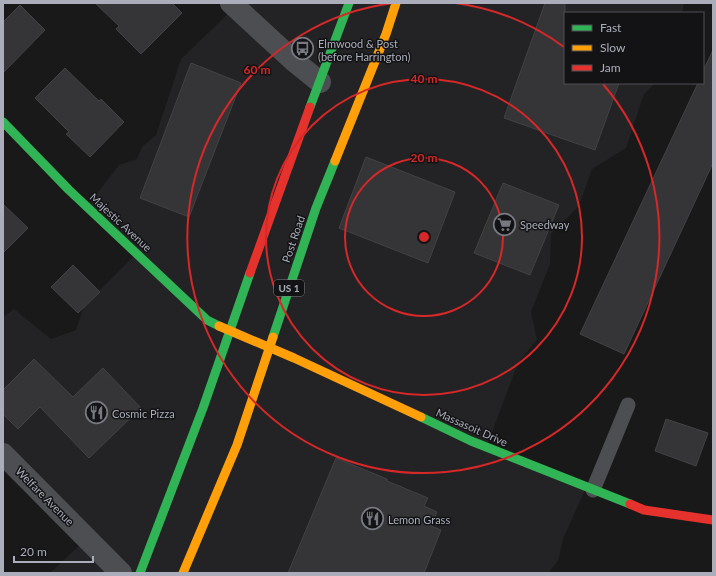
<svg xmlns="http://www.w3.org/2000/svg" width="716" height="576" font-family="Lato,sans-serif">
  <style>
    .built { fill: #232325 }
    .building { fill: #353537; stroke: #424245 }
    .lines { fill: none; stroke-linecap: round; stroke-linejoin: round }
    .lane { stroke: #4d4e52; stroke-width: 15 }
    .street { stroke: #4d4e52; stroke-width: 22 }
    .fast { stroke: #30b455; stroke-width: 9 }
    .slow { stroke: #ff9f0a; stroke-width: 9 }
    .jam { stroke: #e5322d; stroke-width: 9 }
    .ring { fill: none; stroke: #d62828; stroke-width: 2 }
    .labels { text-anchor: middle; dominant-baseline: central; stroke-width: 3; stroke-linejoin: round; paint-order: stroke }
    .shield { fill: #131315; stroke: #7d8088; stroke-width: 1 }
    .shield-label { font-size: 10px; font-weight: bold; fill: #abaeba }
    .poi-label { font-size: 11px; fill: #abaeba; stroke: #131315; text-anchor: start }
    .street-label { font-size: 11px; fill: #abaeba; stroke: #131315 }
    .centre { fill: #d62828; stroke: #131315; stroke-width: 2 }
    .ring-label { font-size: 12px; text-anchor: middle; font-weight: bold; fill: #d62828; stroke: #131315; stroke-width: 3; stroke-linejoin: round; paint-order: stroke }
  </style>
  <rect width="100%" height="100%" fill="#191919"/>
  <path class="built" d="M232,3h452l-2,10h-117v70h90l-11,11 -18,54 -34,21 -13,37 -28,28 -1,30 -19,48 6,28 -19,23 -30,80 97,47 -22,49 -5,22 -10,12h-498l34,-32 -81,-83v-141l11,-8 37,30 25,-9 8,-24 50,-50 -45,-52 30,-39 18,-6 5,-12 14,-12 25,-76 52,-50z"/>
  <path class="building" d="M95,3h77l10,10 -41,41 -25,-25 3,-3z
    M545,3h20v80h54l-24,67 -91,-32z
    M20,5l25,25 -42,43v-51z
    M713,50v113l-89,191 -44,-20 118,-251h5v-12z
    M191,63l50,20 -52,134 -49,-19z
    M65,68l34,33 2,-2 23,23 -34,35 -24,-23 3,-2 -34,-34z
    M366,157l89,35 -27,71 -89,-35z
    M503,183l56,22 -29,70 -56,-22z
    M3,204l25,24 -25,25z
    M73,265l27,27 -22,21 -27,-26z
    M34,359l39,38 30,-29 38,40 -52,50 -49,-51 -22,22 -15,-15v-24z
    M666,419l42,14 -12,33 -41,-15z
    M336,458l51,21v2l41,17 -4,8 13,6 -6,14 10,4 -17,43h-136z"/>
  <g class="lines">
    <path class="lane" d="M593,490l35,-85"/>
    <path class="street" d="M231,3l63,58 26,21
      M3,454l118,119"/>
    <path class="fast" d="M310,107l39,-104
      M3,122l66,68 138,130 12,6
      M273,337l43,-129 19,-47
      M421,417l50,24 159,63
      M140,573l63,-165 47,-135"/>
    <path class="slow" d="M335,161l51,-127 10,-31
      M219,326l75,32 127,59
      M183,573l54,-128 36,-108"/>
    <path class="jam" d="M250,273l60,-166
      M630,504l14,6 69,10"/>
  </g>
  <g class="ring">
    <circle cx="424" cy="237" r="79"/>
    <circle cx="424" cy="237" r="158"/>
    <path d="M455 3A236 236 0 0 1 564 47M603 84A236 236 0 1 1 393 3"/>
  </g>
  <defs>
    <symbol id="bus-ring" viewBox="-11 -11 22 22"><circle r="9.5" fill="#131315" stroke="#787a82" stroke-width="1.5"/><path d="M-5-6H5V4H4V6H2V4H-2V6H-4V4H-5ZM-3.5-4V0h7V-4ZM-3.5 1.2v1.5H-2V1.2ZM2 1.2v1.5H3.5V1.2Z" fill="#787a82"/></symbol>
    <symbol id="supermarket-ring" viewBox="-11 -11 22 22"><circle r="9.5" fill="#131315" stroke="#787a82" stroke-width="1.5"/><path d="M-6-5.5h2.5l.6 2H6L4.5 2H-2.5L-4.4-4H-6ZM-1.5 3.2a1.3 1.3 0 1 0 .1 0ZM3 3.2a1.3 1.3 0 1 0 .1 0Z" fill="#787a82"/></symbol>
    <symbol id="restaurant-ring" viewBox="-11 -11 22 22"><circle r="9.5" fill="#131315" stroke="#787a82" stroke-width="1.5"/><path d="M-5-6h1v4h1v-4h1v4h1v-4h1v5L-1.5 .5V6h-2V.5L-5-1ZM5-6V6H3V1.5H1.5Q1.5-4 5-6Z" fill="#787a82"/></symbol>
  </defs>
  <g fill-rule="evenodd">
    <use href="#bus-ring" x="290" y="36" width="25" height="25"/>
    <use href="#supermarket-ring" x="492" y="212" width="25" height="25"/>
    <use href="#restaurant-ring" x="84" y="400" width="25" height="25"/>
    <use href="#restaurant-ring" x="360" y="506" width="25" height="25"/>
  </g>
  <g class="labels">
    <rect class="shield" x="274" y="280" width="30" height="16" rx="3"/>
    <g class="shield-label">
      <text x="289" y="288">US 1</text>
    </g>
    <g class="poi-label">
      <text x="318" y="43">Elmwood &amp; Post<tspan x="318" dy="13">(before Harrington)</tspan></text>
      <text x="520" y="224">Speedway</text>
      <text x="112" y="413">Cosmic Pizza</text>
      <text x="388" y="519">Lemon Grass</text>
    </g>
    <g class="street-label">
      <text transform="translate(121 222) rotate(43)">Majestic Avenue</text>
      <text transform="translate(293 239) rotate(-71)">Post Road</text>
      <text transform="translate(472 427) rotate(24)">Massasoit Drive</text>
      <text transform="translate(45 496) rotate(45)">Welfare Avenue</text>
    </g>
  </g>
  <circle cx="424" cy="237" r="6" class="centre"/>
  <g class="ring-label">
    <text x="257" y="74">60 m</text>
    <text x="424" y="83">40 m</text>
    <text x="424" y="162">20 m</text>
  </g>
  <rect width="716" height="576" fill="none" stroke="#abaeba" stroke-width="8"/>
  <rect x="564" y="12" width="140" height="72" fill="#131315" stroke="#505157"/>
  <rect x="572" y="25" width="20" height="6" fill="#30b455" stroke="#505157"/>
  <text x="600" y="32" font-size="12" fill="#abaeba">Fast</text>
  <rect x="572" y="45" width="20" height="6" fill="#ff9f0a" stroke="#505157"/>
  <text x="600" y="52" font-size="12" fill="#abaeba">Slow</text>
  <rect x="572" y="65" width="20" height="6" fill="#e5322d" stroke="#505157"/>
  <text x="600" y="72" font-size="12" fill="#abaeba">Jam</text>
  <path d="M14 556v6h79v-6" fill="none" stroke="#abaeba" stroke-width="2"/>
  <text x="20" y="556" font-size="12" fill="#abaeba" stroke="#131315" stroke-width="3" paint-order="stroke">20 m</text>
</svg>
